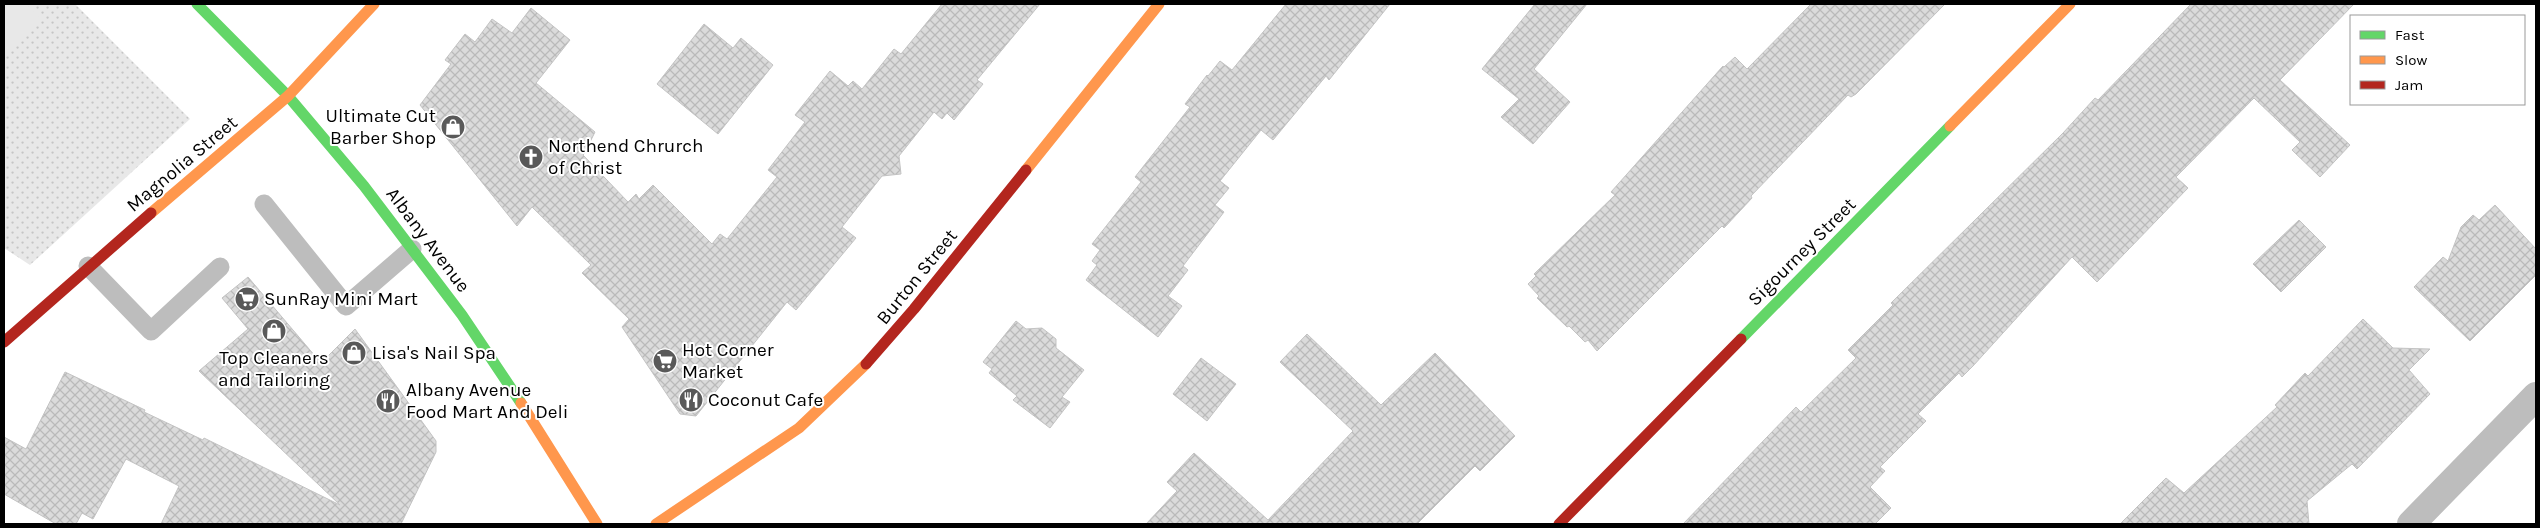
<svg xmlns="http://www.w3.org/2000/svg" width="2540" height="528" font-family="Karla,sans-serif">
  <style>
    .park { fill: url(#park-dots) }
    .garden { fill: #e8e8e8 }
    .building { fill: url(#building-cross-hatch); stroke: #c3c3c3 }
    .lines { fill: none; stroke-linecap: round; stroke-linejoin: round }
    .lane { stroke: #bdbdbd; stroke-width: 19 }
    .street { stroke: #bdbdbd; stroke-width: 28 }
    .fast { stroke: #63d668; stroke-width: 11 }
    .slow { stroke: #ff974d; stroke-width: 11 }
    .jam { stroke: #b3261e; stroke-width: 11 }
    .labels { text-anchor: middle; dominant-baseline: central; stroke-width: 4; stroke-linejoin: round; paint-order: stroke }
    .poi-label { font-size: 19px; fill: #000; stroke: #fff; text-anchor: start }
    .street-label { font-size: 19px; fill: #000; stroke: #fff }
  </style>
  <defs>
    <pattern id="park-dots" width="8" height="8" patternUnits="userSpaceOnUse" patternTransform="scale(1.25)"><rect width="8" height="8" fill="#e8e8e8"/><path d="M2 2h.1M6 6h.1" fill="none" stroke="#c5c5c5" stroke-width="1.8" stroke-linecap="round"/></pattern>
    <pattern id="building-cross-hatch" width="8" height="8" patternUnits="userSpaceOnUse" patternTransform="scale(1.25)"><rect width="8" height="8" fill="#dbdbdb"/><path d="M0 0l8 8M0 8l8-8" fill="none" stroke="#bababa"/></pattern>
  </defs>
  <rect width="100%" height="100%" fill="#fff"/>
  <path class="park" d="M4,4h71l115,115 -160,146 -26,-17z"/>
  <path class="garden" d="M4,4h22l16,15 -38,39z"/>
  <path class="building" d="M942,4h98l-63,76 6,4 -29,36 -7,-7 -5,6 -8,-7 -35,44 2,18 -19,2 -40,51 14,11 -60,72 -9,-8 -91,114 -16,-2 -58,-87 7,-8 -47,-46 9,-8 -59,-58 -15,19 -97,-121 31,-41 -6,-4 20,-26 10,8 17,-23 20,14 19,-25 39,32 -34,43 59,49 -6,12 2,2 -8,9 45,47 8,-8 3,5 14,-14 59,59 8,-10 7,5 50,-62 -9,-7 37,-48 -10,-7 35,-44 18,15 5,-5 9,8 32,-40 7,5z
    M1286,4h104l-61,76 -3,-4 -53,64 -12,-10 -41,51 9,7 -14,17 9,7 -41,54 5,4 -20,26 14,10 -24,31 -72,-57 11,-15 -5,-4 8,-11 -8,-6 49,-62 -6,-5 55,-70 -5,-3 22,-29 1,1 12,-15 12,9z
    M1535,4h52l-53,65 36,33 -37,42 -32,-27 18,-18 -37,-30z
    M1811,4h134l-89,90 -5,3 -3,-2 -97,101 1,2 -28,30 -2,-2 -125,125 -9,-11 -3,2 -16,-16 -2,1 -30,-29 2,-2 -11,-12 8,-8 -2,-2 81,-79 -4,-3 112,-126 1,1 11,-10 12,12z
    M2191,4h163l-74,76 70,65 -30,32 -28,-27 8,-8 -46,-44 -78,79 12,11 -91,94 -25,-25 -99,109 -11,11 -3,-4 -41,41 8,7 -46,46 5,4 -15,16 21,21 -16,16h-192l113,-117 5,5 55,-54 -8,-8 45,-45 -2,-2 172,-170 32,-35 3,2z
    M704,24l29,24 8,-10 32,27 -55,69 -61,-50z
    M2495,205l41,44v26l-66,66 -56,-54 29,-30 5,4 13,-34 12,-12 6,5z
    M2299,220l27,27 -45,45 -28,-28z
    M248,277l73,86 34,-34 81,112v11l-35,72h-240l18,-38 -53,-27 -33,60 -11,-6 -6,11h-20l-52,-30v-57l22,12 39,-77 80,38 -1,2 59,28 1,-2 136,67 -141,-134 49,-42 -26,-31z
    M2363,319l30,29 37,1 -21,21 21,24 -73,75 -5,-5 -45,37 2,23h-189l46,-46 18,15 93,-86 -2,-2 30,-32 3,3z
    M1016,321l10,8 16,-1 14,11v9l28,22 -22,27 8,5 -20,26 -37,-28 4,-4 -28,-23 3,-4 -9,-7z
    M1307,334l74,71 54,-52 80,83 -35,35 -5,-5 -58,58h-271l31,-33 -10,-9 27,-29 74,67 85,-89 -73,-69z
    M1201,358l35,26 -29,37 -34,-27z"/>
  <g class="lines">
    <path class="lane" d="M264,204l82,102 66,-57
      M88,266l63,65 69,-64"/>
    <path class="street" d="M2411,524l125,-128"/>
    <path class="fast" d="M197,4l91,92 76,90 98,129 59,88
      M1741,339l209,-213"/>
    <path class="slow" d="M1950,126l120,-122
      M1026,170l133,-166
      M151,213l137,-117 86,-92
      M521,403l76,121
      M656,524l143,-96 67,-64"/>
    <path class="jam" d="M4,342l147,-129
      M866,364l48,-55 112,-139
      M1559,524l182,-185"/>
  </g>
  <defs>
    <symbol id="shop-disc" viewBox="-11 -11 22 22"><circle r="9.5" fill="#595959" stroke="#fff"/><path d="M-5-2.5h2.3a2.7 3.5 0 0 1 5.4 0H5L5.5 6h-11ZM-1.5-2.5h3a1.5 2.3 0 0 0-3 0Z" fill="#fff"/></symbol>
    <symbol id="church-disc" viewBox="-11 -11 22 22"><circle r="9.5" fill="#595959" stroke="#fff"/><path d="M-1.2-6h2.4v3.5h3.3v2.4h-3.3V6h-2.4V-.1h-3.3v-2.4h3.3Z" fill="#fff"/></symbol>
    <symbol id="supermarket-disc" viewBox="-11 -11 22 22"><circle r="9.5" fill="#595959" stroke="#fff"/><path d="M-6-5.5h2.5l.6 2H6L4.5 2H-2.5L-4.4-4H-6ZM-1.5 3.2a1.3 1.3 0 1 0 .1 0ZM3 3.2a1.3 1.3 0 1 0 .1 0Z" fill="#fff"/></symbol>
    <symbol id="restaurant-disc" viewBox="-11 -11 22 22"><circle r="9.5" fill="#595959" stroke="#fff"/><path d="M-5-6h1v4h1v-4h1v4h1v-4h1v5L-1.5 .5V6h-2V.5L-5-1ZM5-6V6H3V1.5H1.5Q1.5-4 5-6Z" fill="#fff"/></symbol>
  </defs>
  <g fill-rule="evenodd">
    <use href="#shop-disc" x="439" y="113" width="28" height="28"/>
    <use href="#church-disc" x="517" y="143" width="28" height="28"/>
    <use href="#supermarket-disc" x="233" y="285" width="28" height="28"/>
    <use href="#shop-disc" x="260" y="317" width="28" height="28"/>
    <use href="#shop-disc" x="340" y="339" width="28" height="28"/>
    <use href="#supermarket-disc" x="651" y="347" width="28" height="28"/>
    <use href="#restaurant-disc" x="677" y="386" width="28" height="28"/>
    <use href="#restaurant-disc" x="374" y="387" width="28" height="28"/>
  </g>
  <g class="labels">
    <g class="poi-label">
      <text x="436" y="116" text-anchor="end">Ultimate Cut<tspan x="436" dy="22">Barber Shop</tspan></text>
      <text x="548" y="146">Northend Chrurch<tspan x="548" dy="22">of Christ</tspan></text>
      <text x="264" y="299">SunRay Mini Mart</text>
      <text x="682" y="350">Hot Corner<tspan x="682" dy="22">Market</tspan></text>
      <text x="372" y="353">Lisa's Nail Spa</text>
      <text x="274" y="358" text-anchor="middle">Top Cleaners<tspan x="274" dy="22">and Tailoring</tspan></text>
      <text x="406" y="390">Albany Avenue<tspan x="406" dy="22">Food Mart And Deli</tspan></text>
      <text x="708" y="400">Coconut Cafe</text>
    </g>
    <g class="street-label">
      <text transform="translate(182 164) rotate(-40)">Magnolia Street</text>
      <text transform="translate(428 240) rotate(53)">Albany Avenue</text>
      <text transform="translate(1802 252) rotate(-45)">Sigourney Street</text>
      <text transform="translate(917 277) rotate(-51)">Burton Street</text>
    </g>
  </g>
  <rect width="2540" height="528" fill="none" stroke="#000000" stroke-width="10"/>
  <rect x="2350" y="15" width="175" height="90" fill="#ffffff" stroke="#999999"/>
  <rect x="2360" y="31" width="25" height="8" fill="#63d668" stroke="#999999"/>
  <text x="2395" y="40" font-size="15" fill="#000000">Fast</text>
  <rect x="2360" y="56" width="25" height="8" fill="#ff974d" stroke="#999999"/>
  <text x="2395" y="65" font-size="15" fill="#000000">Slow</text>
  <rect x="2360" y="81" width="25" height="8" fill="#b3261e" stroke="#999999"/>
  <text x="2395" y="90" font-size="15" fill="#000000">Jam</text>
</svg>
